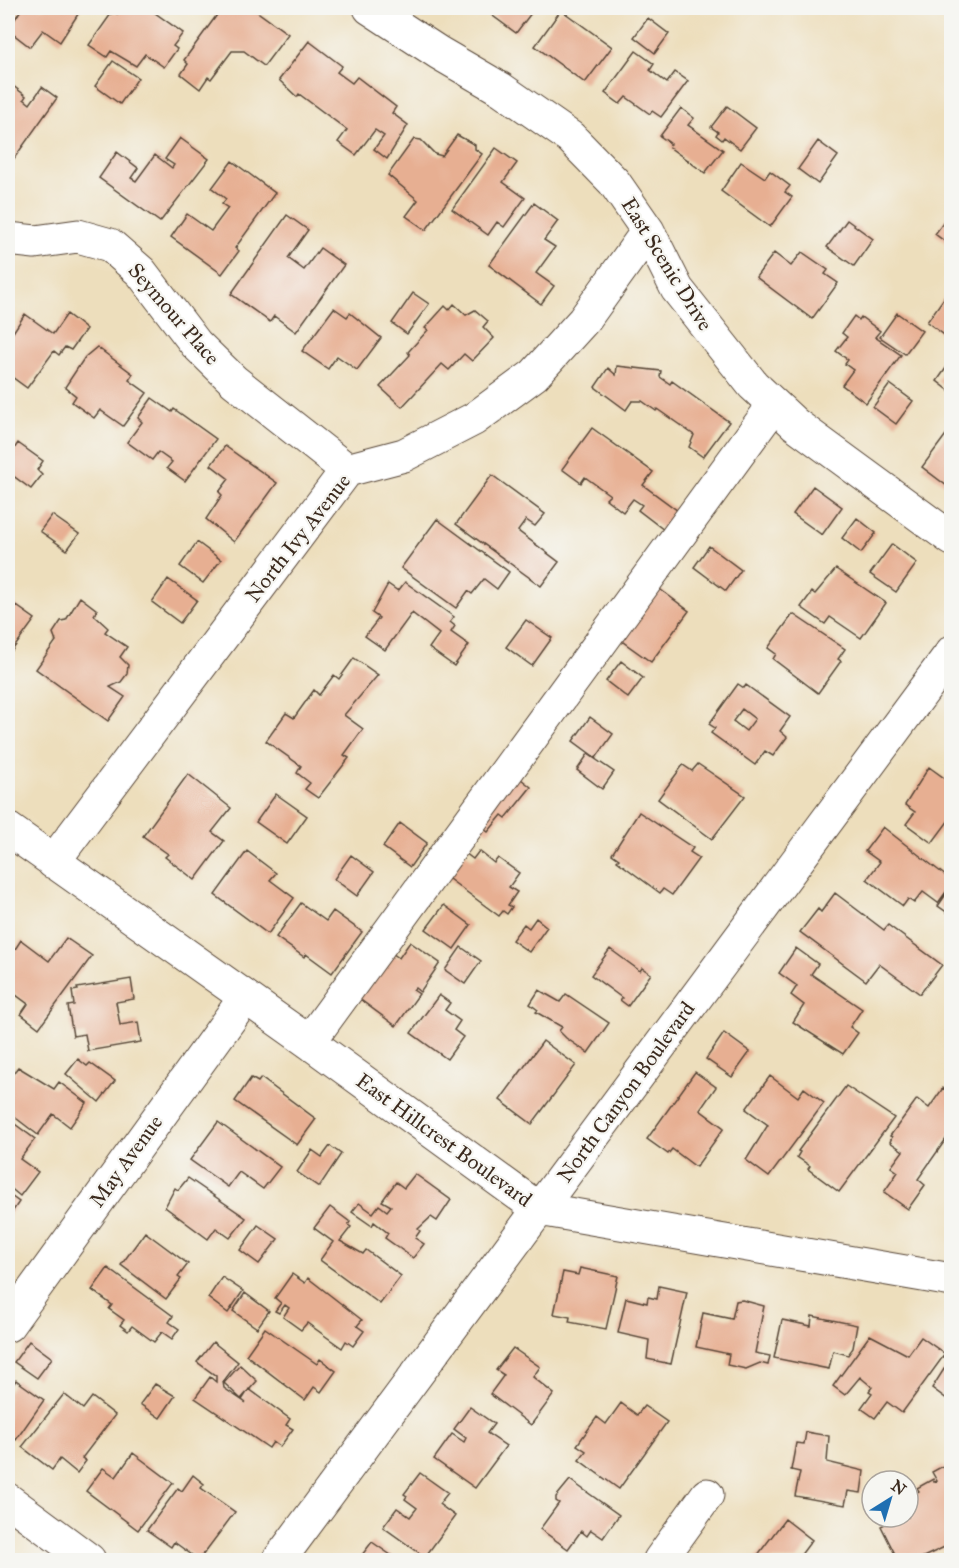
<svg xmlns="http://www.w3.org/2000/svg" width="959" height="1568" font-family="'IM FELL Great Primer',serif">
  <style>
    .building { fill: #e7af92; fill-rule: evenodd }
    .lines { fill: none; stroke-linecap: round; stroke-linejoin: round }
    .minor-casing { stroke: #564536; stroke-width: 35 }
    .minor { stroke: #fff; stroke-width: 33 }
    .labels { text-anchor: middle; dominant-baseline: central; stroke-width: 4.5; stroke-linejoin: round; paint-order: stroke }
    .street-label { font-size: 21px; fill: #3b2a1e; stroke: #f6f6f2 }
  </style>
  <rect width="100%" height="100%" fill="#f6f6f2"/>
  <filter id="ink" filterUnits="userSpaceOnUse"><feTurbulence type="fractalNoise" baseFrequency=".0167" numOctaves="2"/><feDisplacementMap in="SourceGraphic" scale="12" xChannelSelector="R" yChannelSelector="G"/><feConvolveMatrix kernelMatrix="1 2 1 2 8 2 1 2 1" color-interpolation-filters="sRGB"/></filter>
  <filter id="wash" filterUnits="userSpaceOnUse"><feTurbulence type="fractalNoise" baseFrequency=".008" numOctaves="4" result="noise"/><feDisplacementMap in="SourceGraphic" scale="24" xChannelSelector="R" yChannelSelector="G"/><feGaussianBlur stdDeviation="1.35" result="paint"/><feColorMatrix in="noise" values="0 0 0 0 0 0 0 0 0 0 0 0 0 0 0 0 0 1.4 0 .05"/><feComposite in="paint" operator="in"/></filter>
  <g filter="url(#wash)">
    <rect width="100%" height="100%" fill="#eddebc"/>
    <g id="blocks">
      <path class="building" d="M22,8h60l-22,34 -17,-12 -13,17 -22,-17z
        M121,8h27l35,25 -10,13 4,3 -13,18 -19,-13 -9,12 -25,-15 -4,6 -18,-12 24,-34 4,3z
        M222,8h30l36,26 -24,32 -20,-15h-12l-21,28 -3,-2 -8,12 -19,-15 7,-10 -4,-4z
        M482,8h53l-19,25z
        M561,10l51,37 -27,36 -50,-37z
        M648,18l21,16 -14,19 -21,-16z
        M309,41l33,25 -5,6 15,11 5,-6 39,30 -4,6 16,12 -21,34 -13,-10 10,-13 -9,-6 -19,25 -18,-13 9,-12 -48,-36 -2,3 -18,-17z
        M636,51l18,13 -4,6 17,13 8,-11 13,9 -27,36 -9,-6 -2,3 -24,-17 -6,7 -15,-11z
        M113,61l25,17 -18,26 -25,-18z
        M8,82l18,14 -2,3 6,5 12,-17 15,11 -49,69z
        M727,106l29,22 -16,21 -16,-12 -2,3 -6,-5 2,-3 -7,-5z
        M681,108l13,10 -6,7 35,25 -18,23 -36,-26 2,-3 -11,-8z
        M457,135l18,10v4l7,5 -56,76 -20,-14 12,-16 -30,-25 26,-36 7,1 14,14 7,2z
        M180,138l29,21 -49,63 -61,-44 18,-26 21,16 -7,10 5,3 19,-26 17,13 2,-3 -9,-6z
        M818,141l20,15 -20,28 -20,-15z
        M496,148l21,15 -14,19 22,16 -21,29 -7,-5 -9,13 -36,-26z
        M232,161l43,32 -40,55 4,3 -17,23 -51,-37 16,-23 24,17 17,-23 -6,-4 4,-5 -14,-11z
        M741,162l24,16 5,-7 20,15 -5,6 7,5 -22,30 -49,-36z
        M534,203l24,18 -14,19 11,7 -19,26 18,13 -13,18 -52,-39z
        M951,212v34l-16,-12z
        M287,215l21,15 -20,28 16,12 16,-22 24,17 -48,67 -22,-16 -4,6 -39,-28z
        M847,220l26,19 -19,27 -27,-19z
        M802,252l26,18 -3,4 13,9 -26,36 -56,-42 18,-24 17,13z
        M951,288v52l-24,-18z
        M413,293l16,11 -22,30 -15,-11z
        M454,304l12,11 9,-5 13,11 -5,6 11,11 -22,23 -8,-7 -15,16 -7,-6 -40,43 -22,-20 30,-32 -2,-3 20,-22 -3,-2 20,-22 4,4z
        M334,308l13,9 3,-4 31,25 -24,32 -20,-14 -9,13 -26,-18z
        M897,313l25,18 -17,23 -25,-17z
        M25,314l28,20 14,-20 19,15 -15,21 -6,-3 -6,8 -5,-4 -27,37 -19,-14v-34z
        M854,316l5,4 2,-3 19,14 -5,6 26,18 -35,48 -24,-18 11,-15 -8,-6 3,-4 -12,-9 11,-14 -5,-4z
        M97,347l36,27 -4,6 18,13 -24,33 -23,-16 -6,8 -22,-16 4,-6 -11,-9 20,-30z
        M951,361v31l-14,-11z
        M617,366l44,5 -1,6 10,7 2,-3 57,41 -26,35 -14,-10 5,-12 -37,-26 -1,2 -14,-10h-10l-6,9 -31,-23 13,-19 8,7z
        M890,384l23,17 -17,23 -23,-17z
        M152,398l20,14 2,-3 42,30 -31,42 -18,-13 5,-6 -14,-10 -6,8 -25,-18 15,-20 -4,-4z
        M592,428l61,44 -10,13 35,26 -14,19 -26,-20 4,-5 -9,-6 -10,13 -17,-13 4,-4 -25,-18 -4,6 -19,-14z
        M948,432l3,2v55l-29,-22z
        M18,443l25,18 -6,9 5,5 -11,14 -23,-17v-14z
        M225,446l52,37 -43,59 -28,-23 16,-24 -3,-3 10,-13 -18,-14z
        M492,475l53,39 -10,12 -9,-6 -8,11 41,31 -18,24 -85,-62z
        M813,486l29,21 -20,28 -29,-21z
        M52,515l27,19 -12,16 -27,-19z
        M857,518l19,15 -15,20 -19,-15z
        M437,519l72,53 -12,17 -13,-10 -12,15 -4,-3 -12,17 -55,-40z
        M197,542l24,18 -18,23 -23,-17z
        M892,544l25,19 -21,29 -26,-18z
        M709,546l32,24 -15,21 -32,-24z
        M836,569l50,34 -25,35 -31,-21 -5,7 -24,-17 11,-15 3,2z
        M168,579l29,21 -17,23 -28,-21z
        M405,582l49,35 -4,5 5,4 -4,6 18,13 -15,21 -25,-18 10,-14 -27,-21 -27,37 -20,-14 14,-18 -7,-5 16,-29 10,7z
        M657,587l32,24 -38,51 -32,-23z
        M80,597l17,13 -3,5 14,13 -3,4 22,15 -7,10 8,8 -1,9 -6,8 -11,5 15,10 -17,24 -72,-52 20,-28 -3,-8 8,-12 5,-1z
        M14,604l21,15 -27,37v-43z
        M793,614l52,35 -7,10 3,2 -23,32 -45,-34 3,-5 -8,-6z
        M526,620l26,18 -20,28 -26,-19z
        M354,658l24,17 -34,40 19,14 -19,26 5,3 -31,40 -13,-9 5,-6 -13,-10 4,-7 -35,-25 20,-28 8,5 20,-28 5,5 15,-20 5,4z
        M621,661l22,17 -15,20 -22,-17z
        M738,684l6,4 2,-3 44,32 -10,14 7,6 -14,19 -8,-5 -10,14 -44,-32 4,-5 -6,-4zM742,709l13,10 -9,12 -13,-10z
        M590,717l23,17 -17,24 -23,-17z
        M588,754l26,18 -12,17 -25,-19z
        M698,764l47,32 -33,43 -54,-40 25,-34 9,6z
        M929,767l22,16v40l-2,-3 -17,23 -26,-19 9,-12 -10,-7z
        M511,771l20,16 -25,31 -4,-3 -14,17 -15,-11z
        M188,774l43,34 -19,24 12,9 -29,39 -30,-23 3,-3 -25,-18z
        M276,794l31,22 -20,28 -31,-22z
        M639,812l54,36 -3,4 9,6 -27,37 -9,-6 -3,4 -43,-32 2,-2 -7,-5z
        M400,823l27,20 -17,24 -27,-20z
        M883,827l68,53v5l-13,18 -15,-11 -9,11 -6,-4 -5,7 -36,-27 13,-17 -15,-11z
        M247,851l29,22 -6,7 24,18 -26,36 -53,-39z
        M479,851l15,12 4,-5 21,15 -10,14 8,5 -9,13 4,2 -5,7 -4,-3 -4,5 -54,-40 20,-23 8,6z
        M351,855l23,17 -17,24 -23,-17z
        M951,887v28l-13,-9z
        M835,893l49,37 4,-5 54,40 -22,29 -41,-30 -13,17 -66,-49 18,-23 3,3z
        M301,903l25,18 7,-10 29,21 -30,41 -26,-19 -2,3 -28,-20z
        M444,905l27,20 -17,24 -28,-20z
        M536,918l11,9 -18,25 -17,-12 12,-16 5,4z
        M66,938l26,18 -53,72 -18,-14 7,-10 -20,-15v-29l13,-20 28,21z
        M410,942l30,21 -20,29 -5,-4 -2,2 6,4 -23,32 -42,-31 32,-46 13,9z
        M461,947l20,14 -16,23 -20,-14z
        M796,948l22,16 -7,10 51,35 -12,18 8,6 -15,21 -50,-32 11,-17 -13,-10 6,-9 -18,-13z
        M610,949l30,22 2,-3 9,6 -23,32 -8,-6 2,-2 -31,-23z
        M131,979l3,20 -18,3 4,23 18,-3 3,20 -53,9 -3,-17 -12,2 -5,-30 6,-1 -2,-14 6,-1 -1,-2z
        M539,990l21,12 6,-8 43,29 -21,30 -22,-15 -7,-7 3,-4 -26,-15 2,-2 -8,-6z
        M439,995l11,8 -5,7 15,11 -6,9 9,7 -16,22 -36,-26z
        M724,1033l26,19 -18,25 -26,-18z
        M543,1041l33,24 -44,59 -32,-24z
        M78,1059l9,7 3,-3 25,18 -16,21 -33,-28z
        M18,1067l36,22 5,-7 28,21 -17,24 -17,-13 -15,21 -30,-23v-32z
        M695,1072l21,15 -16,23 24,18 -28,39 -24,-18 -4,5 -21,-15z
        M770,1076l28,21 6,-9 20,15 -55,74 -23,-17 22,-35 -22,-16z
        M251,1078l7,4 3,-4 55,41 -19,26 -62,-44z
        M846,1086l48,32 -55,74 -31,-23 2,-3 -13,-9 3,-5 -2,-1z
        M943,1088l8,6v38l-33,47 7,6 -17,24 -24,-17 14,-20 -7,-5 12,-16 -13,-9 2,-5 -2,-1 27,-37 12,9z
        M8,1119l27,20 -15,20 18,13 -18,24 -12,-10z
        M218,1122l62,45 -17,22 -24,-17 -11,15 -38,-27z
        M330,1146l11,8 -22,33 -22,-15 15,-22 10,7z
        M415,1174l36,26 -14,21 -6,-4 -13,12 2,2 -5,7 9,6 -11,14 -28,-20 3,-5 -14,-11 -2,4 -20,-14 7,-9 14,10 6,-8 8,6 4,-5 -9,-5 14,-19 8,6z
        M188,1178l58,40 -16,20 -14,-10 -8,11 -43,-32 10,-19 3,2z
        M8,1194l11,8 -11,16z
        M330,1207l20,15 -2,3 3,2 -11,14 23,13 3,-4 35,26 -21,28 -60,-44 13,-18 -19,-14z
        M258,1225l20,14 -19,25 -19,-14z
        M145,1232l43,32 -10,13 3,2 -15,20 -45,-34z
        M108,1268l65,48 -4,6 10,7 -7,10 -10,-7 -8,10 -22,-16 -4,5 -8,-6 4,-5 -15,-11 3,-4 -20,-15z
        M580,1268l38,8 -12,53 -37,-7 1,-5 -16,-3 9,-42 15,3z
        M292,1274l13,9 3,-5 54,42 -5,6 7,5 -11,15 -7,-5 -4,7 -35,-25 -6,7 -18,-13 6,-9 -4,-3 -6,8 -4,-2 6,-8 -6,-5z
        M222,1277l21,14 -15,22 -20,-15z
        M659,1286l28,6 -16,72 -24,-5 2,-19 -31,-7 8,-35 21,5 1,-6 9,2z
        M245,1293l24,18 -12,17 -24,-17z
        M742,1300l22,6 -9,47 15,3 -2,9 -8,-2 -14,6 -19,-4 2,-11 -33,-7 7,-34 29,6 4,-18z
        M812,1316l45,9 -4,23 -5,7 -15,-4 -4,18 -55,-11 8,-38 29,6z
        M265,1328l52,36 3,-5 16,12 -15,21 -7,-5 -9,13 -59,-45z
        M870,1335l38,20 13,-18 24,17 -43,59 -15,-11 -12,16 -14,-10 11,-15 -3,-2 3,-4 -12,-10 -15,18 -12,-9z
        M29,1341l23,17 -15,20 -23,-16z
        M213,1342l25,20 -15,20 1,6 22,15 -4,-3 7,-11 41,30 -4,6 7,4 -13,18 -7,-5 -4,6 -74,-50 15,-21 6,5v-6l-19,-14z
        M513,1348l27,19 -7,10 21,17 -23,31 -41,-31 14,-19 -8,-5z
        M951,1358v44l-19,-14z
        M240,1365l17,16 -16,18 -17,-16z
        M16,1380l28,20 -28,40 -8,-6v-42z
        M155,1384l20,12 -15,22 -20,-14z
        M64,1394l19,15 9,-12 23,18 -33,43 4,3 -9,12 -17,-14 -8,11 -30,-23z
        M621,1403l16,12 7,-9 23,16 -48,67 -40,-29 7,-9 -9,-6 20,-28 9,7z
        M470,1407l24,17 -7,9 19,13 -31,42 -41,-29 18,-25 12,8 2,-4 -12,-9z
        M806,1432l23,4 -2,26 37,9 -3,22 -13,-2 -3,14 -50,-9 5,-24 -9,-2 5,-27 8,1z
        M133,1453l40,30 -35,47 -52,-39 17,-23 13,9z
        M943,1466l8,12v66l-34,16h-19l-17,-34 17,-9h10v-20l11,-6 -2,-3 16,-9 1,3 3,-1 -5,-9z
        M420,1473l28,20 -9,11 16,12 -30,41 -42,-30 14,-19 13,9 7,-9 -12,-9 2,-3 -3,-2z
        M193,1475l11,9 -3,4 34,24 -36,48 -25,-18 -3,5 -24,-17 31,-42 4,3z
        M570,1480l49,35 -16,23 -12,-8 -4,6 -6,-5 -13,18 -28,-20 19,-26 -3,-2v-4z
        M785,1519l27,21 -15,20h-43z
        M372,1542l26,18h-40z"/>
    </g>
  </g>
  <g filter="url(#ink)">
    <use href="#blocks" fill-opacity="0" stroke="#564536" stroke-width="1.5"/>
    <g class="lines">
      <defs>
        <path id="minor" d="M370,8l69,45 62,36 69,48 44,45 34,49 29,58 76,96 42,39 157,115
          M8,239l27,3 43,-6 32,9 31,27 55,72 38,37 113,89
          M8,829l301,213 230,167 413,71
          M53,862l294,-392 57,-15 70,-36 60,-44 50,-55 64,-89
          M309,1042l465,-637
          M8,1325l237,-327
          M8,1500l81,60
          M279,1560l673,-908
          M660,1560l47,-65"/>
      </defs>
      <use href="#minor" class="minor-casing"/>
      <use href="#minor" class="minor"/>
    </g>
  </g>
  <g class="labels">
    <g class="street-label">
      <text transform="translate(667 264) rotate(58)">East Scenic Drive</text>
      <text transform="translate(174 314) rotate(49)">Seymour Place</text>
      <text transform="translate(298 538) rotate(-52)">North Ivy Avenue</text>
      <text transform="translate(626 1092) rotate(-54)">North Canyon Boulevard</text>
      <text transform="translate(444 1140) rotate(36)">East Hillcrest Boulevard</text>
      <text transform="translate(126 1161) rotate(-54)">May Avenue</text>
    </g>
  </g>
  <rect width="959" height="1568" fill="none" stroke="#f6f6f2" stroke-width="30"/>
  <g transform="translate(890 1499) rotate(37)"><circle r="28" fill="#f6f6f2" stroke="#aba49d" stroke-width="1.5"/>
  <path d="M0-4.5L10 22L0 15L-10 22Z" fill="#1f6fb2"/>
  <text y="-9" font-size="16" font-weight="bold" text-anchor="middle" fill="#3b2a1e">N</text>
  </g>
</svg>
